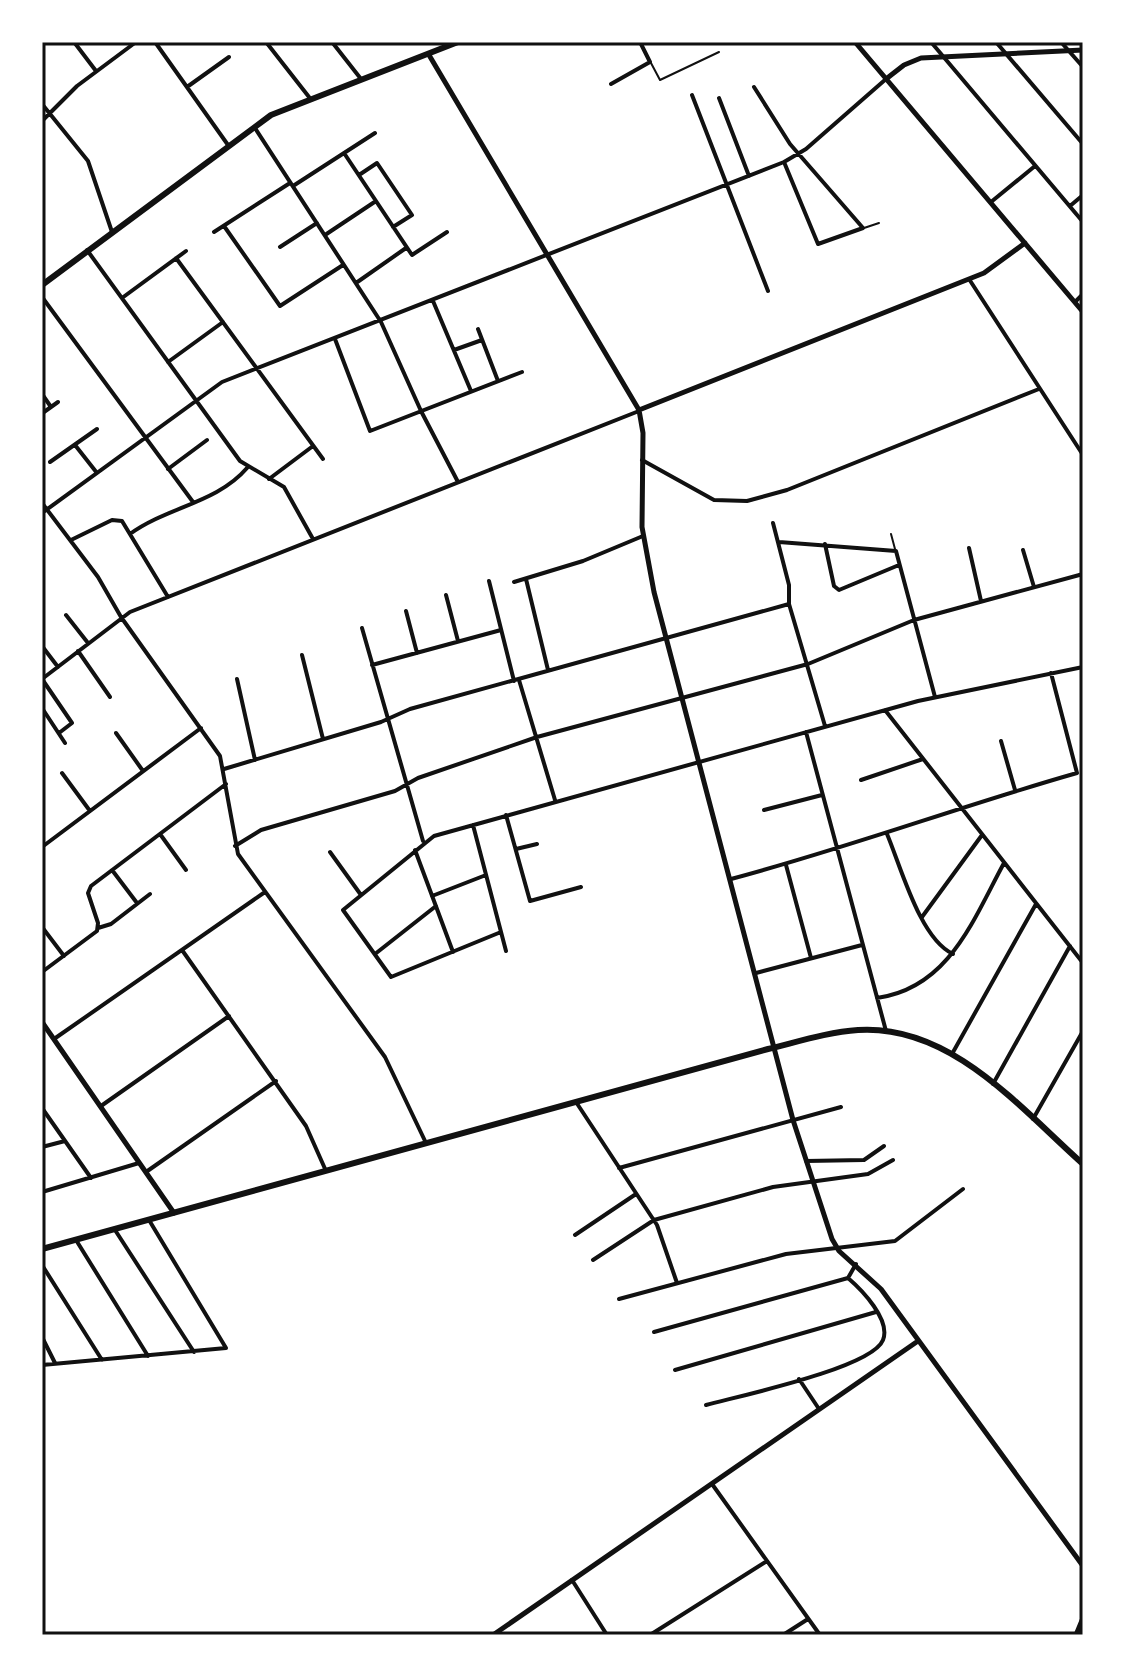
<svg xmlns="http://www.w3.org/2000/svg" width="1125" height="1677" font-family="Figtree,sans-serif">
  <style>
    .lines { fill: none; stroke-linecap: round; stroke-linejoin: round }
    .service { stroke: #111; stroke-width: 2 }
    .minor { stroke: #111; stroke-width: 4 }
    .tertiary { stroke: #111; stroke-width: 5 }
    .secondary { stroke: #111; stroke-width: 6 }
    .neatline { fill: none; stroke: #111; stroke-width: 3 }
  </style>
  <rect width="100%" height="100%" fill="#fff"/>
  <g class="lines">
    <path class="service" d="M651,63l9,17 59,-28
      M864,228l15,-5
      M891,534l4,15"/>
    <path class="minor" d="M74,42l22,29
      M155,42l73,103
      M266,42l43,55
      M332,42l29,37
      M931,42l152,180
      M996,42l87,102
      M1061,42l22,25
      M611,84l39,-22 -10,-20
      M187,87l42,-30
      M754,87l36,57 73,84 -45,16 -34,-82
      M692,95l76,196
      M719,98l30,78
      M42,104l46,57 24,71
      M42,121l35,-35 59,-44
      M255,128l126,194 40,89 37,71
      M344,153l68,102 35,-23
      M359,175l18,-12 35,52 -19,12
      M293,186l82,-53
      M991,202l44,-36
      M1070,206l13,-11
      M224,226l56,80 63,-41
      M214,232l76,-49
      M325,235l51,-34
      M280,247l37,-24
      M87,250l153,211 44,26 29,52
      M176,258l147,201
      M969,279l114,176
      M356,283l50,-35
      M42,297l151,205
      M122,298l64,-47
      M433,301l38,90
      M1075,302l8,-8
      M478,329l20,52
      M335,339l35,92 152,-59
      M454,350l28,-10
      M168,362l55,-40
      M42,394l9,13
      M42,410l2,2 14,-10
      M75,445l22,28
      M642,460l72,40 33,1 40,-11 252,-101
      M50,462l47,-33
      M168,469l39,-29
      M269,479l44,-33
      M42,503l56,74 23,40 99,139 18,98 147,203 41,86
      M42,513l180,-131 562,-220 22,-13 80,-70
      M773,523l16,62v19l36,122
      M130,534c37,-27 87,-31 117,-66
      M71,540l41,-20 10,1 46,76
      M779,542l117,9 39,146
      M825,544l9,42 5,4 60,-25
      M969,548l12,53
      M1023,550l11,37
      M526,579l22,91
      M489,581l25,100
      M514,582l69,-21 60,-25
      M446,595l12,46
      M406,611l11,42
      M66,615l22,28
      M362,628l61,213
      M42,646l16,21
      M78,651l32,46
      M302,655l21,84
      M372,665l129,-35
      M42,679l88,-67 509,-201
      M42,679l30,44 -13,10
      M237,679l18,81
      M519,680l36,120
      M42,708l23,35
      M885,710l198,253
      M806,732l80,299
      M116,733l27,38
      M1001,741l14,49
      M224,769l157,-47 29,-13 379,-105
      M62,773l28,38
      M861,780l62,-21
      M764,810l58,-15
      M506,815l24,86 51,-14
      M473,825l33,126
      M160,834l26,36
      M887,834c14,33 33,105 66,120
      M235,846l26,-16 134,-39 23,-13 119,-41 271,-73 106,-44 169,-46
      M42,847l159,-119
      M516,849l21,-5
      M415,850l38,102
      M330,852l31,43
      M786,865l25,93
      M112,870l25,33
      M731,879c117,-31 230,-73 346,-106l-26,-100
      M432,896l54,-21
      M922,917l60,-82
      M42,927l22,29
      M98,928l13,-4 39,-30
      M501,932l-110,45 -48,-67 91,-74 484,-135 165,-34
      M182,950l124,176 20,45
      M375,954l61,-48
      M42,972l55,-41 1,-8 -10,-30 3,-7 135,-102
      M756,973l106,-28
      M877,998c72,-10 96,-78 127,-135
      M54,1039l211,-147
      M952,1054l84,-150
      M993,1084l77,-138
      M576,1102l81,123 20,58
      M101,1106l128,-90
      M42,1108l49,70
      M1033,1119l50,-88
      M42,1147l23,-6
      M806,1161l58,-1 20,-14
      M619,1168l222,-61
      M146,1172l130,-91
      M42,1192l97,-29
      M115,1230l79,122
      M575,1235l61,-41
      M76,1240l72,116
      M593,1260l61,-40 119,-33 95,-13 25,-14
      M42,1265l60,95
      M619,1299l167,-45 109,-13 68,-52
      M654,1332l194,-54
      M42,1337l13,26
      M42,1365l184,-17 -77,-128
      M675,1370l201,-58
      M799,1379l20,30
      M706,1405c33,-9 166,-37 177,-65 8,-20 -21,-50 -35,-62l8,-14
      M712,1484l108,151
      M572,1580l35,55
      M650,1635l117,-74
      M783,1635l25,-16"/>
    <path class="tertiary" d="M855,42l228,270
      M429,55l210,355 4,23 -1,94 12,65 139,528 39,119 7,12 42,38 202,277
      M886,79l18,-14 17,-7 162,-8
      M639,410l345,-137 41,-30
      M42,1022l132,191
      M493,1635l425,-294
      M1076,1635l7,-17"/>
    <path class="secondary" d="M42,285l229,-170 187,-73
      M42,1249l726,-200c29,-7 60,-17 90,-19 93,-6 162,78 225,134"/>
  </g>
  <rect width="1125" height="1677" fill="none" stroke="#ffffff" stroke-width="88"/>
  <rect x="44" y="44" width="1037" height="1589" class="neatline"/>
</svg>
